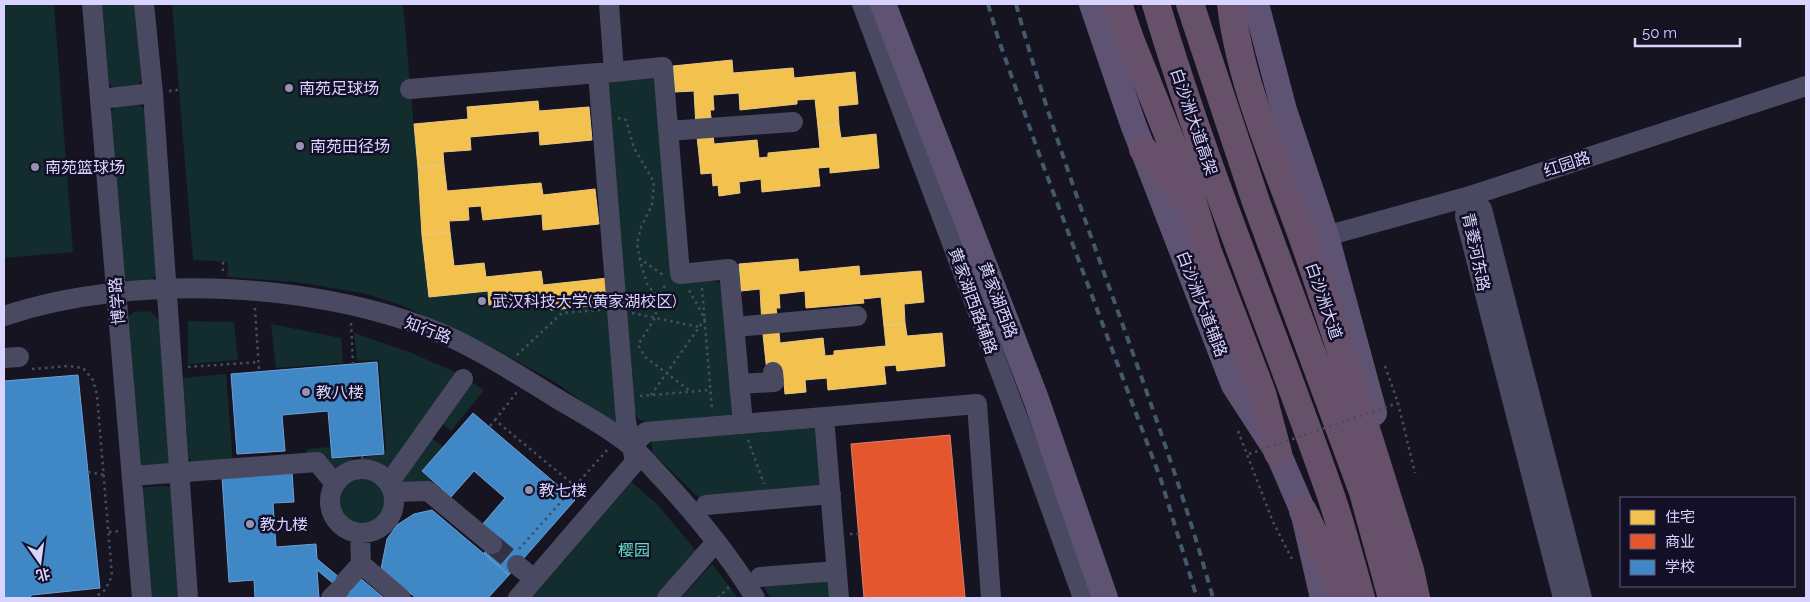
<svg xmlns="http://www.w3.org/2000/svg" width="1810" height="602" font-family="Raleway,'Noto Sans SC',sans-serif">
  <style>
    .green { fill: #132c2d }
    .homes { fill: #f2c14e; stroke: #eac783 }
    .shops { fill: #e4572e; stroke: #e17c6d }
    .schools { fill: #3f88c5; stroke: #6d9fd6 }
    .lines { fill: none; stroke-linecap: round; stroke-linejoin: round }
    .minor-tunnel { stroke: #333142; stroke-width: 20; stroke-dasharray: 20 10; stroke-linecap: butt }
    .path { stroke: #44505f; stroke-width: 2.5; stroke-dasharray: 2.5 4; stroke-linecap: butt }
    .minor { stroke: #4a4962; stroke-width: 20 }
    .major { stroke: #5e5373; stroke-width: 26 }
    .highway { stroke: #67516a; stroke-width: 28 }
    .rail { stroke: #43596b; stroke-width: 4; stroke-dasharray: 8 6; stroke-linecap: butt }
    .path-bridge { stroke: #44505f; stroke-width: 2.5; stroke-dasharray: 2.5 4; stroke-linecap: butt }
    .poi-dot { fill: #9591b1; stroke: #130f26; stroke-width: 2 }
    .labels { text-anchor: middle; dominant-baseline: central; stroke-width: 5; stroke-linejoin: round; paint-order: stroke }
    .poi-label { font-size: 16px; fill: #d9d4ff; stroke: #130f26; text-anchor: start }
    .street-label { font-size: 16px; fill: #d9d4ff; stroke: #130f26 }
    .park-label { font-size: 16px; fill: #5fe0c0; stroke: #130f26 }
  </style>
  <rect width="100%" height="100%" fill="#161421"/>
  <path class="green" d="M4,4h50l19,248 -69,6z
    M101,4h34l6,74 -2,7c-13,3 -24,9 -32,-4z
    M172,4h231l26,292 59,-5 1,14 61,-6 1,11 59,-6 8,117 -5,2 -58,-41 -67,-37 -39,-16 -45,-23 -41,-13 -67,-11 -69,-5 1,-15 -35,-2z
    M646,73l9,6 20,191 46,13 12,128 -4,6 -81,6 -10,-4 -7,-14 -27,-324z
    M140,105l5,5 12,162c-6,15 -26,16 -35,3l-11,-163 5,-6z
    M149,311l6,4 6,8 10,143 -32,2 -12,-150 7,-6z
    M188,321l46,1 4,38 -50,4z
    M271,324l70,14 2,25 -67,5z
    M354,333l55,19 51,22 -73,103 -23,-9 -1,-11 23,-3 -7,-94 -22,1z
    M226,374l7,89 -38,2 -6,-7 -7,-80z
    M466,378l18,12 -33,41 -15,-12z
    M819,424l6,64 -126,10 -46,-45 -2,-10 8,-5z
    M426,434l18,13 -21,24 10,11 -6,8h-32z
    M330,447l1,12 21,-1v9l-16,6 -29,-15 -1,-9z
    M335 501a26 26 0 1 1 52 0a26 26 0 1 1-52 0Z
    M630,481l27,23 45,54 -35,40h-137z
    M163,486l7,1 5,5 8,106h-34l-7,-108 4,-3z
    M712,564l26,34h-57z
    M831,577l2,21h-63l-8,-15z"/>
  <path class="homes" d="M732,60l1,13 60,-5 1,10 61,-6 3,32 -20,2 1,19 -21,2 -3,-28 -18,1v4l-57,6 -1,-17 -26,2 1,15h-4l2,15 -16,2 -2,-36 -19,1 -2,-26z
    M538,101l1,10 50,-4 3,33 -52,5 -1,-14 -69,6 1,13 -28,2 1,13 -26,3 -4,-44 54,-5 -1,-12z
    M712,125l2,19 43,-4 2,18 9,-1v-4l52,-5 -2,-21 21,-2 2,13 35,-4 3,34 -49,5v-6l-12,1 2,18 -58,6 -1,-13 -22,3 1,11 -21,3 -1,-11 -5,1 -1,-13 -11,1 -5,-47z
    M444,165l3,26 94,-8 2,12 52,-6 4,35 -56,6 -1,-16 -59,6 -2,-14 -13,1 1,13 -20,1 1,11 -28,3 -4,-67z
    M450,232l4,34 30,-3 2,14 55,-6 2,14 65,-7 2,26 -59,6 -1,-11 -61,6 -1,-14 -59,6 -7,-62z
    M798,259l1,13 60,-6 1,10 61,-5 3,31 -20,2 1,19 -21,3 -3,-29 -18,2 1,4 -58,5 -1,-17 -26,3 1,14h-4l2,15 -16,2 -2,-36 -19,2 -2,-27z
    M778,323l2,20 43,-5 2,18 9,-1v-4l52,-5 -2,-20 21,-3 2,13 35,-3 3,33 -48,5 -1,-6 -12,1 2,18 -58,6 -1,-12 -22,2 1,12 -21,2 -1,-11 -5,1 -12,-12 -5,-47z"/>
  <path class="shops" d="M950,435l15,162 -101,1 -13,-154z"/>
  <path class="schools" d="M377,362l7,92 -52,4 -4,-47 -46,4 3,36 -48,3 -6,-80z
    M78,375l22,213 -68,7 -3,3h-25v-217z
    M473,413l102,87 -66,75 -25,-22 13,-15 -15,-13 23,-27 -31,-27 -23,26 -29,-26z
    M292,472l2,30 -21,1 3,44 40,-3 1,15 28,23 1,12 -29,-24 2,28h-64l-1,-18 -25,2 -7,-105z
    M432,510l77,65 -21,23h-72l-35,-29 6,-30 10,-14 17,-11z
    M360,578l24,20h-42z"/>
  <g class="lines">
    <path class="minor-tunnel" d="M492,544l25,21"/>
    <path class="path" d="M169,91l10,-1
      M618,118l8,2 8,28 20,34 -2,23 -11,22 -4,17 4,20 6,20 9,11 1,11 -2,12 -17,27 7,12 45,34
      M639,258l24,17
      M223,262v11
      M702,288l10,122
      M657,299l10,-17
      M255,308l4,63
      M632,313l67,14
      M351,323l2,41
      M517,355l45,-42 38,-3
      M1385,366l13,37 17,70
      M188,367l71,-5
      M32,369l36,-3 15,2 10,12 4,15 15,181 -7,14 -11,8
      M651,395l54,-76 -16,-29
      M640,396l71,-6
      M495,420l22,-28
      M490,426l5,-6 80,66
      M1238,431l35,91 20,39
      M748,440l16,44
      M362,456l1,13
      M88,472l17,3
      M109,532l11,-1
      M850,534h9
      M519,549l90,-101
      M718,598l11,-11"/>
    <path class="minor" d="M92,4l50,594
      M144,4l9,89 35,505
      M862,4l170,452 51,142
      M614,72l49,-5 17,207 49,-5 14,155
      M602,73l12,-1 -5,-68
      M410,89l188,-16 28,349 6,24
      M101,99l52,-6
      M668,131l125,-9
      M1467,197l15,12 100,389
      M1467,197l-2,19 98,382
      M1326,236l141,-39 339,-111
      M4,316c131,-44 324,-35 450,23 36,17 68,38 102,59 25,15 54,30 76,49 11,9 20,21 30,31 35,38 67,76 93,120
      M735,327l122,-11
      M4,358l15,-1
      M739,384l35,-2 -1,-10
      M824,417l15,181
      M330 501a32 32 0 1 1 64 0a32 32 0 1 1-64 0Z
      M132,476l185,-14 18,22
      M389,483l74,-104
      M393,492l35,-1 64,53
      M706,505l125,-11
      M361,564l40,34
      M517,565l17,14
      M760,577l77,-6
      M345,582l16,-18 -1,-31
      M331,598l9,-9
      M518,598l117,-136 -3,-16 14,-14 331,-28 14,194
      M667,598l49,-56"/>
    <path class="major" d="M883,4l153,395 69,199
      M1092,4l41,120 101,261 44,68 25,58 20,87
      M1256,4l28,106 42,126 48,177"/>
    <path class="highway" d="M1118,4l12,35 55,138 23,75 54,141 16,60
      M1156,4c49,166 117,325 174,489 12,34 21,70 31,105
      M1190,4l66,198 107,290 29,106
      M1231,4c9,81 49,168 76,246 37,106 70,213 103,320l6,28
      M1143,149l44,52
      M1303,511l42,87"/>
    <path class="rail" d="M988,4l10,34 45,127 118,315 36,118
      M1016,4c55,201 141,393 197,594"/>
    <path class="path-bridge" d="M1249,454l149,-51"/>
  </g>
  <g class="poi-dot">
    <circle cx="289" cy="88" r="5"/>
    <circle cx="300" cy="146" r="5"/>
    <circle cx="35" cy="167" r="5"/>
    <circle cx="482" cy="301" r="5"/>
    <circle cx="306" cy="392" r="5"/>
    <circle cx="529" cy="490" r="5"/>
    <circle cx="250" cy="524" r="5"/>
  </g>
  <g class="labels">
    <g class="poi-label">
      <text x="299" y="88">南苑足球场</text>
      <text x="310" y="146">南苑田径场</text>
      <text x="45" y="167">南苑篮球场</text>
      <text x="492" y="301">武汉科技大学(黄家湖校区)</text>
      <text x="316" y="392">教八楼</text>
      <text x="539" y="490">教七楼</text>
      <text x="260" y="524">教九楼</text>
    </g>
    <g class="street-label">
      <text transform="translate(1194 122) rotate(71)">白沙洲大道高架</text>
      <text transform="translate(1567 164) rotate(-18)">红园路</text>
      <text transform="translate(1476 252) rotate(78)">青菱河东路</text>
      <text transform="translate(998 300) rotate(69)">黄家湖西路</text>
      <text transform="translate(117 301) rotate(-95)">博学路</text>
      <text transform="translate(973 301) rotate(70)">黄家湖西路辅路</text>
      <text transform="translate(1324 301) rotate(71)">白沙洲大道</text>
      <text transform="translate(1202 304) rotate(69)">白沙洲大道辅路</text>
      <text transform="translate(428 330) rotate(20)">知行路</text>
    </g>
    <g class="park-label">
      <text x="634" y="550">樱园</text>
    </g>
  </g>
  <rect width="1810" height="602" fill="none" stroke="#d9d4ff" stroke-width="10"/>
  <rect x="1620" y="497" width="175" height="90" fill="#130f26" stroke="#625e7d"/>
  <rect x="1630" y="510" width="25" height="15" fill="#f2c14e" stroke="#625e7d"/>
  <text x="1665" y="522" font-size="15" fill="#d9d4ff">住宅</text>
  <rect x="1630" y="534" width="25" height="15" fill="#e4572e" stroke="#625e7d"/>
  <text x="1665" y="547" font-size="15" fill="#d9d4ff">商业</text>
  <rect x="1630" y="560" width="25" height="15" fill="#3f88c5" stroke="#625e7d"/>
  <text x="1665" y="572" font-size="15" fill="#d9d4ff">学校</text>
  <g transform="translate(40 562) rotate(166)" stroke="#130f26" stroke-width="4" paint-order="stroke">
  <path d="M0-4L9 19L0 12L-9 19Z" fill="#d9d4ff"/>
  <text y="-8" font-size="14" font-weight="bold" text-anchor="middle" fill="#d9d4ff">北</text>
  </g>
  <path d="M1635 38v8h105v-8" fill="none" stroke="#d9d4ff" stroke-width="2.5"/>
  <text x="1642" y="38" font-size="15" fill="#d9d4ff" stroke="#130f26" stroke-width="4" paint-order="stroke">50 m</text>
</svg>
